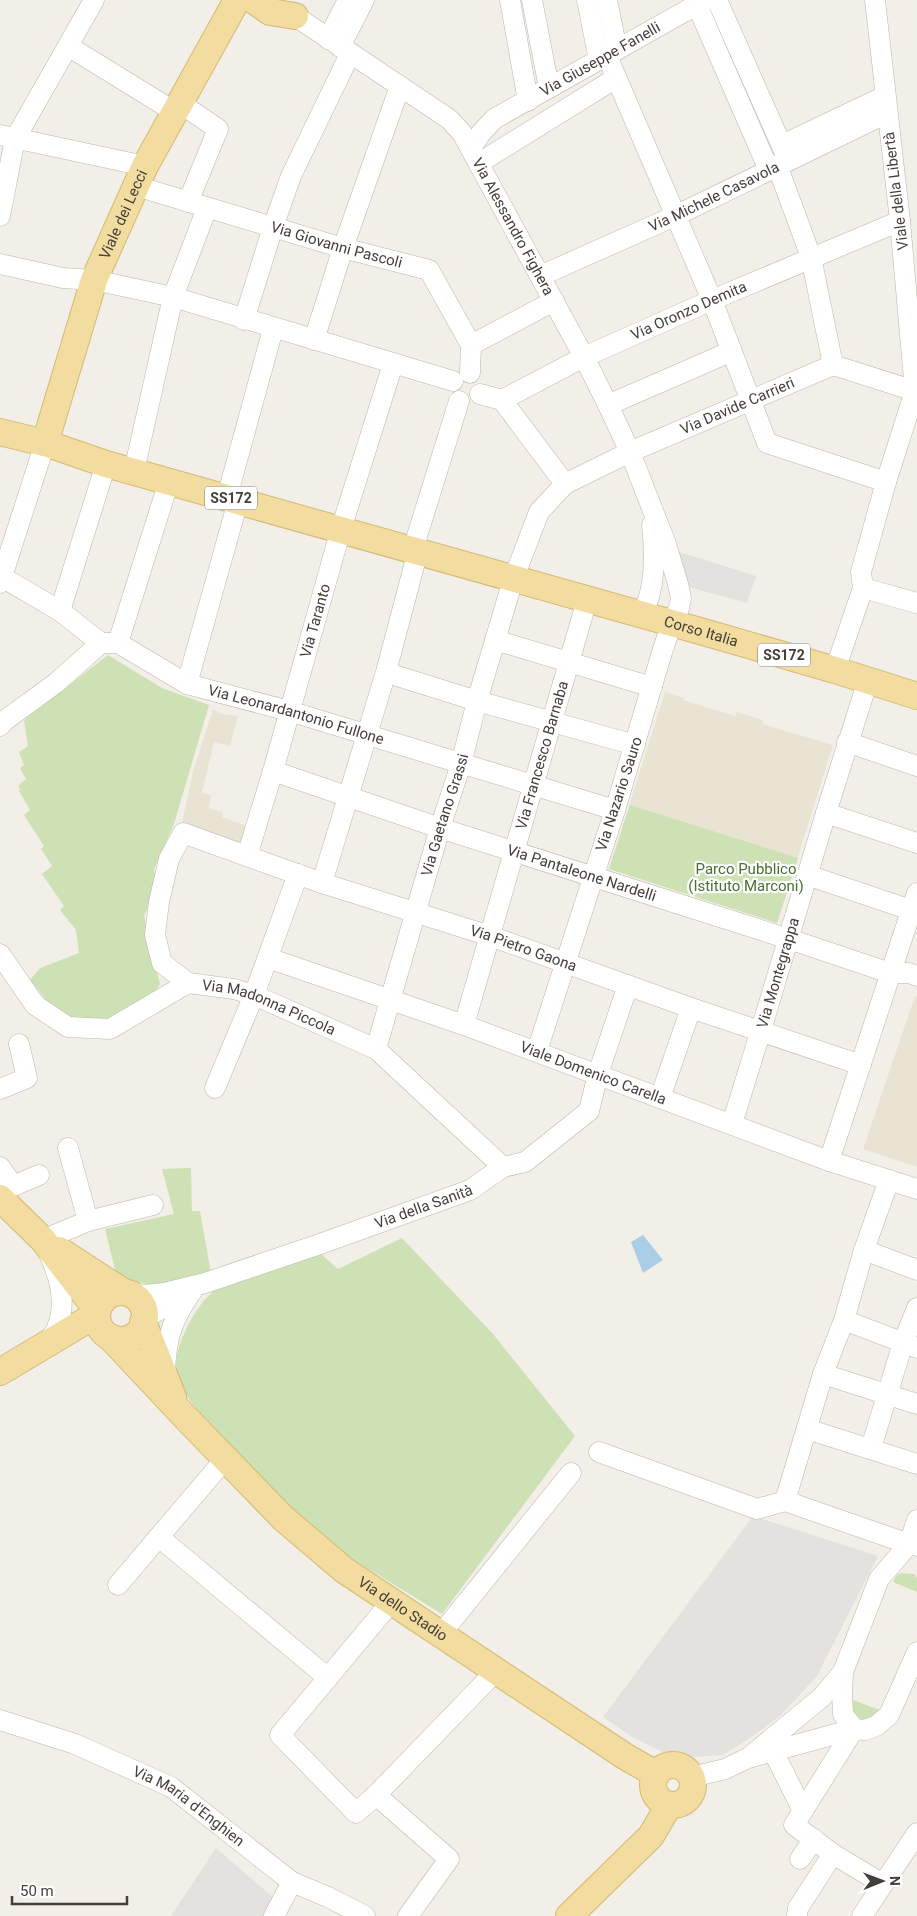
<svg xmlns="http://www.w3.org/2000/svg" width="917" height="1916" font-family="Roboto,sans-serif">
  <style>
    .education { fill: #e9e3d3 }
    .green { fill: #cde1b5 }
    .parking { fill: #e3e2df }
    .water { fill: #abcee7 }
    .lines { fill: none; stroke-linecap: round; stroke-linejoin: round }
    .minor-casing { stroke: #bcb6ab; stroke-width: 21 }
    .major-casing { stroke: #d5b972; stroke-width: 28 }
    .minor { stroke: #fff; stroke-width: 20 }
    .major { stroke: #f2dca0; stroke-width: 26 }
    .labels { text-anchor: middle; dominant-baseline: central; stroke-width: 4.5; stroke-linejoin: round; paint-order: stroke }
    .shield { fill: #fff; stroke: #7c7973; stroke-width: 1 }
    .shield-label { font-size: 14px; font-weight: bold; fill: #443f37 }
    .street-label { font-size: 15px; fill: #443f37; stroke: #fff }
    .park-label { font-size: 15px; fill: #486f31; stroke: #fff }
  </style>
  <rect width="100%" height="100%" fill="#f2efe8"/>
  <path class="education" d="M665,692l19,6 -1,2 52,16 2,-4 26,8 -1,4 71,21 -56,178 -168,-54z
    M213,709l9,5 16,2 -8,30 -16,-4 -12,50 9,4 -2,12 14,4 -1,5 24,9 -3,22 -62,-21 13,-59z
    M915,996l2,1v170l-54,-18z"/>
  <path class="green" d="M108,655l54,33 47,17 -35,119 -20,45 2,20 -12,27 16,68 -16,25 -34,20 -42,-2 -38,-47 10,-12 39,-15 -3,-23 -16,-20 4,-4 -22,-32 10,-8 -11,-17 3,-3 -20,-31 6,-5 -11,-19 1,-2 -2,-3 8,-7 -6,-11 4,-3 -5,-13 9,-6 -4,-26z
    M630,805l168,53 -21,65 -168,-54z
    M191,1168l1,43h8l11,62 -54,14 -33,-9 -9,-8 -10,-41 69,-15 -12,-45z
    M402,1238l91,96 82,102 -133,178 -114,-70 -119,-120c-11,-13 -24,-28 -31,-44 -10,-25 17,-76 38,-91 3,-3 10,-3 14,-4l90,-32 18,16z
    M901,1573l13,1 3,4v14l-24,-10 3,-6z
    M850,1699l30,11c-7,9 -17,12 -27,6z"/>
  <path class="parking" d="M667,548l89,28 -9,27 -69,-19z
    M753,1516l125,40 -61,120 -37,40 -30,22 -27,17 -29,2 -31,-5 -31,-15 -29,-20z
    M216,1848l59,51 -10,17h-94z"/>
  <path class="water" d="M643,1235l20,25 -20,13 -12,-31z"/>
  <g class="lines">
    <defs>
      <g id="minor">
        <path d="M510,0l18,101"/>
        <path d="M532,0l17,88"/>
        <path d="M587,0l12,60"/>
        <path d="M607,0l10,50"/>
        <path d="M717,0l71,160"/>
        <path d="M697,5l72,165"/>
        <path id="s1" d="M295,16l154,103 13,14 122,224 24,48 22,47 36,92 12,40 3,14 -2,10 -7,15 -9,26 -48,161 -78,241"/>
        <path d="M328,39l20,-39"/>
        <path d="M68,46l107,66"/>
        <path d="M340,47l24,-47"/>
        <path d="M607,56l105,244 55,143 119,39"/>
        <path d="M180,103l38,26 -30,73"/>
        <path d="M0,135l145,31"/>
        <path d="M782,145l103,-49"/>
        <path id="s2" d="M471,148l10,-15 13,-14 211,-119"/>
        <path d="M479,163l137,-85"/>
        <path d="M777,165l34,92 22,108"/>
        <path id="s3" d="M136,186l207,62 86,22 42,75 -1,28"/>
        <path d="M0,216l15,-77 79,-139"/>
        <path d="M0,264l63,14 31,2 79,17 280,84"/>
        <path id="s4" d="M540,276l135,-60 212,-103"/>
        <path d="M244,320l29,-93 18,-51 59,-122"/>
        <path d="M314,340l29,-92 57,-162"/>
        <path d="M471,345l83,-44"/>
        <path id="s5" d="M480,394l22,6 82,-43 128,-57 188,-79"/>
        <path d="M502,400l63,84"/>
        <path d="M608,405l124,-54"/>
        <path d="M134,471l39,-174 34,-89"/>
        <path d="M227,497l46,-168"/>
        <path d="M413,549l46,-148"/>
        <path id="s6" d="M0,576l60,35 41,32h17l69,41 102,27 326,99"/>
        <path d="M0,583l45,-140"/>
        <path d="M863,588l54,15"/>
        <path d="M60,611l46,-147"/>
        <path d="M642,615c14,-27 13,-61 10,-90"/>
        <path d="M495,640l157,47"/>
        <path d="M118,643l51,-162"/>
        <path d="M835,670l28,-82 -2,-16 25,-90 29,-91 -15,-170 -25,-221"/>
        <path d="M391,674l86,27 158,44"/>
        <path d="M187,684l51,-183"/>
        <path d="M0,726l4,-5 52,-38 45,-40"/>
        <path d="M847,742l70,24"/>
        <path id="s7" d="M273,771l167,57 349,111 101,34h19l8,3"/>
        <path d="M826,813l91,30"/>
        <path id="s8" d="M247,856l26,-85 68,-242 52,-165"/>
        <path d="M807,875l104,35"/>
        <path d="M322,883l64,-211 32,-121"/>
        <path id="s9" d="M0,954l35,51 33,22 42,2 78,-46 46,6 20,6 122,54 127,118"/>
        <path id="s10" d="M268,958l196,67 365,136 88,28"/>
        <path id="s11" d="M188,983l-26,-20 -7,-28 4,-33 10,-43 14,-26 139,50 168,53 201,72 170,57"/>
        <path id="s12" d="M464,1025l123,-425"/>
        <path id="s13" d="M376,1049l64,-221 21,-64 16,-63 36,-121 26,-68 26,-28 65,-32 203,-87 82,26"/>
        <path d="M215,1088l39,-93 44,-121"/>
        <path d="M0,1089l27,-11 -8,-34"/>
        <path d="M660,1098l31,-90"/>
        <path id="s14" d="M732,1124l29,-94 65,-217 42,-133"/>
        <path d="M829,1161l88,-268"/>
        <path d="M0,1167l13,19 26,-11"/>
        <path d="M88,1221l65,-16"/>
        <path d="M864,1250l53,20"/>
        <path id="s15" d="M128,1293l17,2 19,-2 41,-10 115,-39 150,-54 33,-23 22,-5 64,-51 9,-37 30,-89"/>
        <path d="M144,1319l44,-26"/>
        <path d="M844,1320l73,28"/>
        <path d="M44,1345c4,-5 10,-10 12,-15 14,-31 0,-62 -13,-90l45,-19 -20,-73"/>
        <path d="M165,1373c1,-36 7,-53 27,-82"/>
        <path d="M823,1374l94,30"/>
        <path d="M807,1429l110,35"/>
        <path d="M871,1448l32,-105 14,-35"/>
        <path d="M599,1452l158,57 28,-8"/>
        <path d="M785,1501l38,-127 21,-54 20,-70 25,-70"/>
        <path d="M785,1501l124,43 8,-24"/>
        <path d="M159,1537l169,141"/>
        <path d="M118,1585l107,-126"/>
        <path d="M441,1634l130,-161"/>
        <path id="s16" d="M0,1720l75,24 96,43 121,95 36,15 37,19"/>
        <path d="M854,1729l-60,96 39,29 50,30"/>
        <path d="M854,1729l-11,-15 -1,-20 1,-22 36,-93 30,-35 8,2"/>
        <path d="M773,1751l30,60"/>
        <path d="M753,1754l69,-57 21,-25"/>
        <path d="M692,1777l33,-8 23,-11 106,-29 11,1 11,-4 13,-11 28,-63"/>
        <path d="M376,1795l-20,18 -76,-78 112,-134"/>
        <path d="M800,1859l14,-20"/>
        <path d="M274,1916l18,-34"/>
        <path d="M408,1916l41,-57 -73,-64 121,-125"/>
        <path d="M797,1916l1,-8 35,-54"/>
        <path d="M862,1916l55,-83"/>
      </g>
      <g id="major">
        <path d="M253,0l17,12 25,4"/>
        <path id="s17" d="M0,432l45,11 61,21 594,167 135,39 82,26"/>
        <path id="s18" d="M45,443l49,-163 51,-114 92,-166"/>
        <path d="M0,1198l43,42 54,70"/>
        <path d="M59,1250l63,41"/>
        <circle cx="121" cy="1316" r="24"/>
        <path d="M143,1322l30,75"/>
        <path id="s19" d="M110,1337l76,81 97,100 61,52 282,187 30,17"/>
        <path d="M0,1372l97,-58"/>
        <circle cx="673" cy="1785" r="20"/>
        <path d="M569,1916l82,-80 18,-31"/>
      </g>
    </defs>
    <use href="#minor" class="minor-casing"/>
    <use href="#major" class="major-casing"/>
    <use href="#minor" class="minor"/>
    <use href="#major" class="major"/>
  </g>
  <g class="labels">
    <g class="shield">
      <rect x="205" y="486.5" width="52" height="23" rx="4"/>
      <rect x="758" y="643.5" width="52" height="23" rx="4"/>
    </g>
    <g class="shield-label">
      <text x="231" y="498">SS172</text>
      <text x="784" y="655">SS172</text>
    </g>
    <g class="street-label">
      <text stroke="none"><textPath href="#s2" startOffset="159">Via Giuseppe Fanelli</textPath></text>
      <text transform="translate(896 191) rotate(-97)">Viale della Libertà</text>
      <text stroke="none"><textPath href="#s4" startOffset="191">Via Michele Casavola</textPath></text>
      <text stroke="none"><textPath href="#s18" startOffset="242">Viale dei Lecci</textPath></text>
      <text stroke="none"><textPath href="#s1" startOffset="311">Via Alessandro Fighera</textPath></text>
      <text stroke="none"><textPath href="#s3" startOffset="209">Via Giovanni Pascoli</textPath></text>
      <text stroke="none"><textPath href="#s5" startOffset="230">Via Oronzo Demita</textPath></text>
      <text stroke="none"><textPath href="#s13" startOffset="789">Via Davide Carrieri</textPath></text>
      <text stroke="none"><textPath href="#s8" startOffset="245">Via Taranto</textPath></text>
      <text stroke="none"><textPath href="#s17" startOffset="729">Corso Italia</textPath></text>
      <text stroke="none"><textPath href="#s6" startOffset="332">Via Leonardantonio Fullone</textPath></text>
      <text stroke="none"><textPath href="#s12" startOffset="281">Via Francesco Barnaba</textPath></text>
      <text transform="translate(619 794) rotate(-72)">Via Nazario Sauro</text>
      <text stroke="none"><textPath href="#s13" startOffset="244">Via Gaetano Grassi</textPath></text>
      <text stroke="none"><textPath href="#s7" startOffset="325">Via Pantaleone Nardelli</textPath></text>
      <text stroke="none"><textPath href="#s11" startOffset="528">Via Pietro Gaona</textPath></text>
      <text stroke="none"><textPath href="#s14" startOffset="158">Via Montegrappa</textPath></text>
      <text stroke="none"><textPath href="#s9" startOffset="319">Via Madonna Piccola</textPath></text>
      <text stroke="none"><textPath href="#s10" startOffset="345">Viale Domenico Carella</textPath></text>
      <text stroke="none"><textPath href="#s15" startOffset="310">Via della Sanità</textPath></text>
      <text stroke="none"><textPath href="#s19" startOffset="401">Via dello Stadio</textPath></text>
      <text stroke="none"><textPath href="#s16" startOffset="209">Via Maria d'Enghien</textPath></text>
    </g>
    <g class="park-label">
      <text x="746" y="869">Parco Pubblico<tspan x="746" dy="17">(Istituto Marconi)</tspan></text>
    </g>
  </g>
  <g transform="translate(882 1881) rotate(89)" stroke="#ffffff" stroke-width="4" paint-order="stroke">
  <path d="M0-4L9 19L0 12L-9 19Z" fill="#443f37"/>
  <text y="-8" font-size="14" font-weight="bold" text-anchor="middle" fill="#443f37">N</text>
  </g>
  <path d="M12 1896v8h115v-8" fill="none" stroke="#443f37" stroke-width="2.5"/>
  <text x="20" y="1896" font-size="15" fill="#443f37" stroke="#ffffff" stroke-width="4" paint-order="stroke">50 m</text>
</svg>
